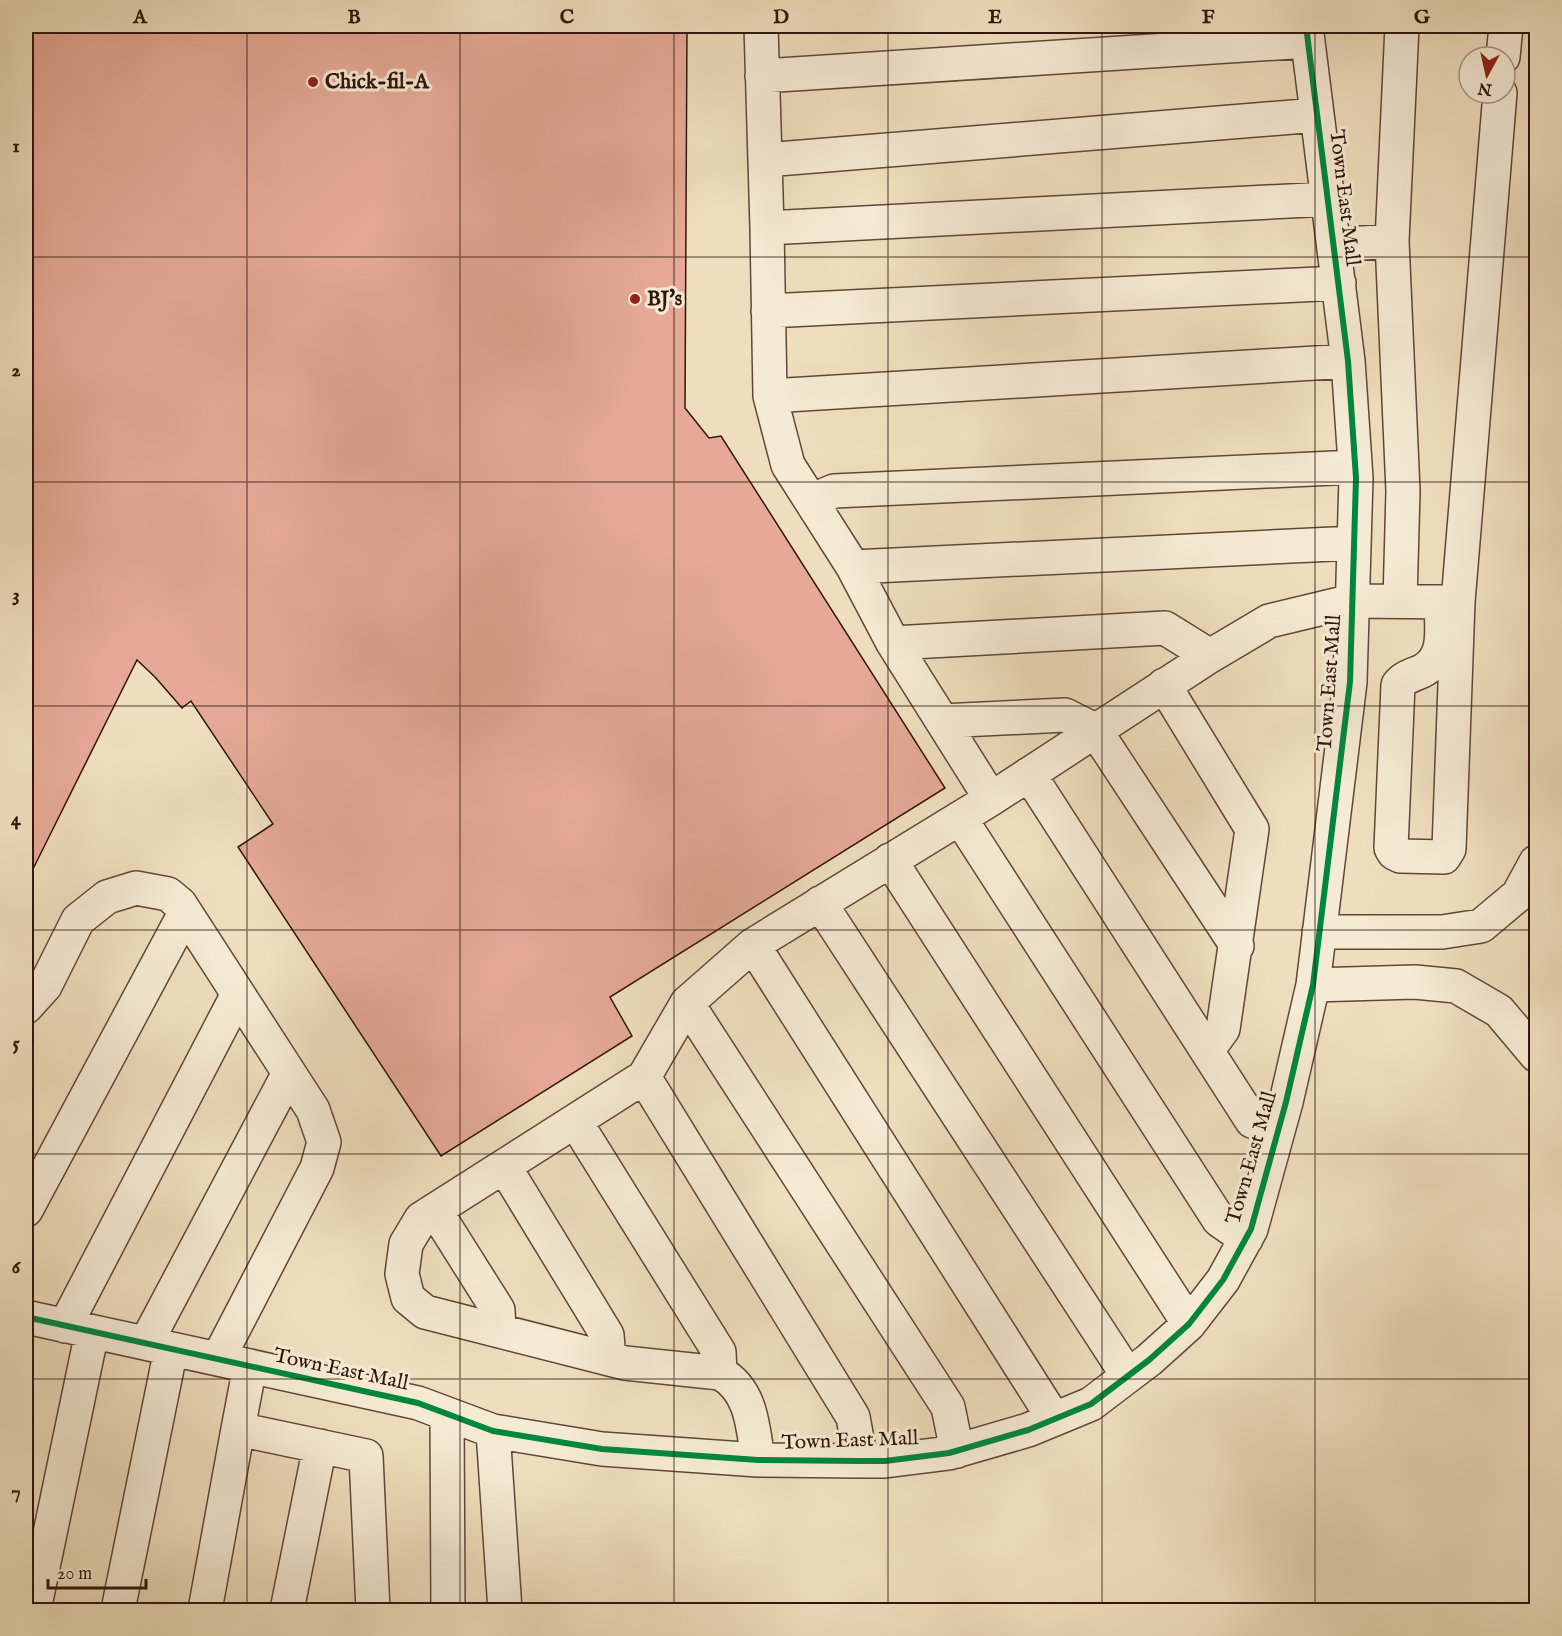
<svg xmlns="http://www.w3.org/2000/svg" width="1562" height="1636" font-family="'IM FELL English',serif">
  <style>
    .building { fill: #e5a996; stroke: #30150b; stroke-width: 1.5 }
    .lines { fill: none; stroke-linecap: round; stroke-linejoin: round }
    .minor-casing { stroke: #604738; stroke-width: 36 }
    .minor { stroke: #f5ead4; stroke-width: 33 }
    .cycleway-casing { stroke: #f5ead4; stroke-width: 10 }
    .cycleway { stroke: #00873e; stroke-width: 6 }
    .grid { fill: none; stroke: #30150b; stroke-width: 1.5; stroke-opacity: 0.55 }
    .poi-dot { fill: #8f2418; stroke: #f5ead4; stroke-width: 2 }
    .labels { text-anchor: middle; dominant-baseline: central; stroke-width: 6; stroke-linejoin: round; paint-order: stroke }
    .poi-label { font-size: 21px; font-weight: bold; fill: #30150b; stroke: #f5ead4; text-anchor: start }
    .street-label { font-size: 21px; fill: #30150b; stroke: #f5ead4 }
    .neatline { fill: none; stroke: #30150b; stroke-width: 2 }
    .grid-label { font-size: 20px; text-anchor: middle; font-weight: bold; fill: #30150b }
  </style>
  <rect width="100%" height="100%" fill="#efdebd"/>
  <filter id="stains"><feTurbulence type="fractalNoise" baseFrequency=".00333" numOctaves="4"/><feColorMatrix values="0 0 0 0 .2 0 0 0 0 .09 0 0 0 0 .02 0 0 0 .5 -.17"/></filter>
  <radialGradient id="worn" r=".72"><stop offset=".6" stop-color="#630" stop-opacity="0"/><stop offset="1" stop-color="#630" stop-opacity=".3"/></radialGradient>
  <path class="building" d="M26,26h661l-2,382 24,30 12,-2 224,352 -335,209 22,39 -191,120 -203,-309 35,-23 -82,-123 -9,7 -27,-31 -18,-17 -111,223z"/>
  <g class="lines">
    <defs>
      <path id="minor" d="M761,26l6,202 3,168 18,69 65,102 40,76 98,156
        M1503,57l3,-31
        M762,76l546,-35
        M765,160l552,-45
        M767,228l561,-29
        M1392,241l10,-215
        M1334,245l58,-4 11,250 -3,110
        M768,311l571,-28
        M770,396l578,-35
        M811,501l23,-10 521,-24
        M853,567l501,-24
        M1441,602c0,25 7,56 -19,69 -9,4 -18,6 -24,14l-7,163 3,5 6,3 44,1 5,-8 9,-247 42,-509
        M893,643l272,-15 45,28
        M1164,685l88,144 -29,200 -16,22
        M942,721l123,-6 30,15 142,216
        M1029,774l223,347 26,10
        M960,818l259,402 27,19
        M890,860l299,464
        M820,903l308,473
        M1319,932h123l39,-6 37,-31 18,-33
        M753,945l301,474
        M1313,985l102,-3 41,4 43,25 37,44
        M687,1003l261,404 9,44
        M26,1007l19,-21 33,-66 29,-23 29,-9 32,6 12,10 133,206 11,32 -7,26 -99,191
        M644,1077l209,340 8,44
        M575,1121l144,231 1,21
        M504,1166l103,169 2,24
        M26,1210l159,-297
        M435,1210l63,100 1,21
        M26,1317l392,86 75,28 109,18 156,11 103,1h24l64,-8 79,-23 63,-26 58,-44 40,-36 34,-44 28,-51 35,-127 27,-117 37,-303 6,-204 -8,-117 -42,-335
        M65,1326l173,-332
        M146,1343l143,-270
        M250,1366l-12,63 128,27 7,154
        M447,1414l1,196
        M493,1431l12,179
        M758,1460c-5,-32 -6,-70 -38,-87l-95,-10 -200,-51 -17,-14 -6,-24 4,-30 15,-25 223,-142 43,-74 66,-58 238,-146 219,-143 59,-35 83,-20 106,1
        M34,1610l58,-278
        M118,1610l53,-261
        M205,1610l33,-181
        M287,1610l33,-164"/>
    </defs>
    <use href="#minor" class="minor-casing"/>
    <use href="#minor" class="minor"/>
    <defs>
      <path id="cycleway" d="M26,1317l392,86 75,28 109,18 156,11 103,1h24l64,-8 79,-23 63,-26 58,-44 40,-36 34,-44 28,-51 35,-127 27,-117 37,-303 6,-204 -8,-117 -42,-335"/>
    </defs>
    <use href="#cycleway" class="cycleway-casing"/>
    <use href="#cycleway" class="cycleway"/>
  </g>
  <path class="grid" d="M247,26v1584M460,26v1584M674,26v1584M888,26v1584M1102,26v1584M1315,26v1584M26,257h1510M26,482h1510M26,706h1510M26,930h1510M26,1154h1510M26,1379h1510"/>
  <g class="poi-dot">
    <circle cx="313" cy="82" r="6"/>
    <circle cx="635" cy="299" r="6"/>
  </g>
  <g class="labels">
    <g class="poi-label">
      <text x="325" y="82">Chick-fil-A</text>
      <text x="647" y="299">BJ's</text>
    </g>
    <g class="street-label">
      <text transform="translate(1344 198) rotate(83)">Town East Mall</text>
      <text transform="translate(1330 683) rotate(-86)">Town East Mall</text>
      <text transform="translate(1252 1158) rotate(-74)">Town East Mall</text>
      <text transform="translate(341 1370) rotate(12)">Town East Mall</text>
      <text transform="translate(850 1441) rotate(-2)">Town East Mall</text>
    </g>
  </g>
  <rect width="1562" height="1636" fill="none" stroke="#efdebd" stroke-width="66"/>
  <g transform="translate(1487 75) rotate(188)"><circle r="28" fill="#f5ead4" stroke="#a69584" stroke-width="1.5"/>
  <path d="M0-4.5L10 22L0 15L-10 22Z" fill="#8f2418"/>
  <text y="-9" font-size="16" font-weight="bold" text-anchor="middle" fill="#30150b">N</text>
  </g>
  <path d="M48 1579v9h98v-9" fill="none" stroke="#30150b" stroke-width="3"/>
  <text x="57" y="1579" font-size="18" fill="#30150b" stroke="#f5ead4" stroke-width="4.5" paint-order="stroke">20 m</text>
  <rect x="33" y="33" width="1496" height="1570" class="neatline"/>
  <g class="grid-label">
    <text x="140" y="23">A</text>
    <text x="354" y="23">B</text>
    <text x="567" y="23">C</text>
    <text x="781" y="23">D</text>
    <text x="995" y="23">E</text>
    <text x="1208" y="23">F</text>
    <text x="1422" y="23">G</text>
    <text x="16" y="152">1</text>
    <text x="16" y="376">2</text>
    <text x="16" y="601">3</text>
    <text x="16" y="825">4</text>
    <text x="16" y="1049">5</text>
    <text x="16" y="1273">6</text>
    <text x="16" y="1498">7</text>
  </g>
  <rect width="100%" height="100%" filter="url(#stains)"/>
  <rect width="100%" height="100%" fill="url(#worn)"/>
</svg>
